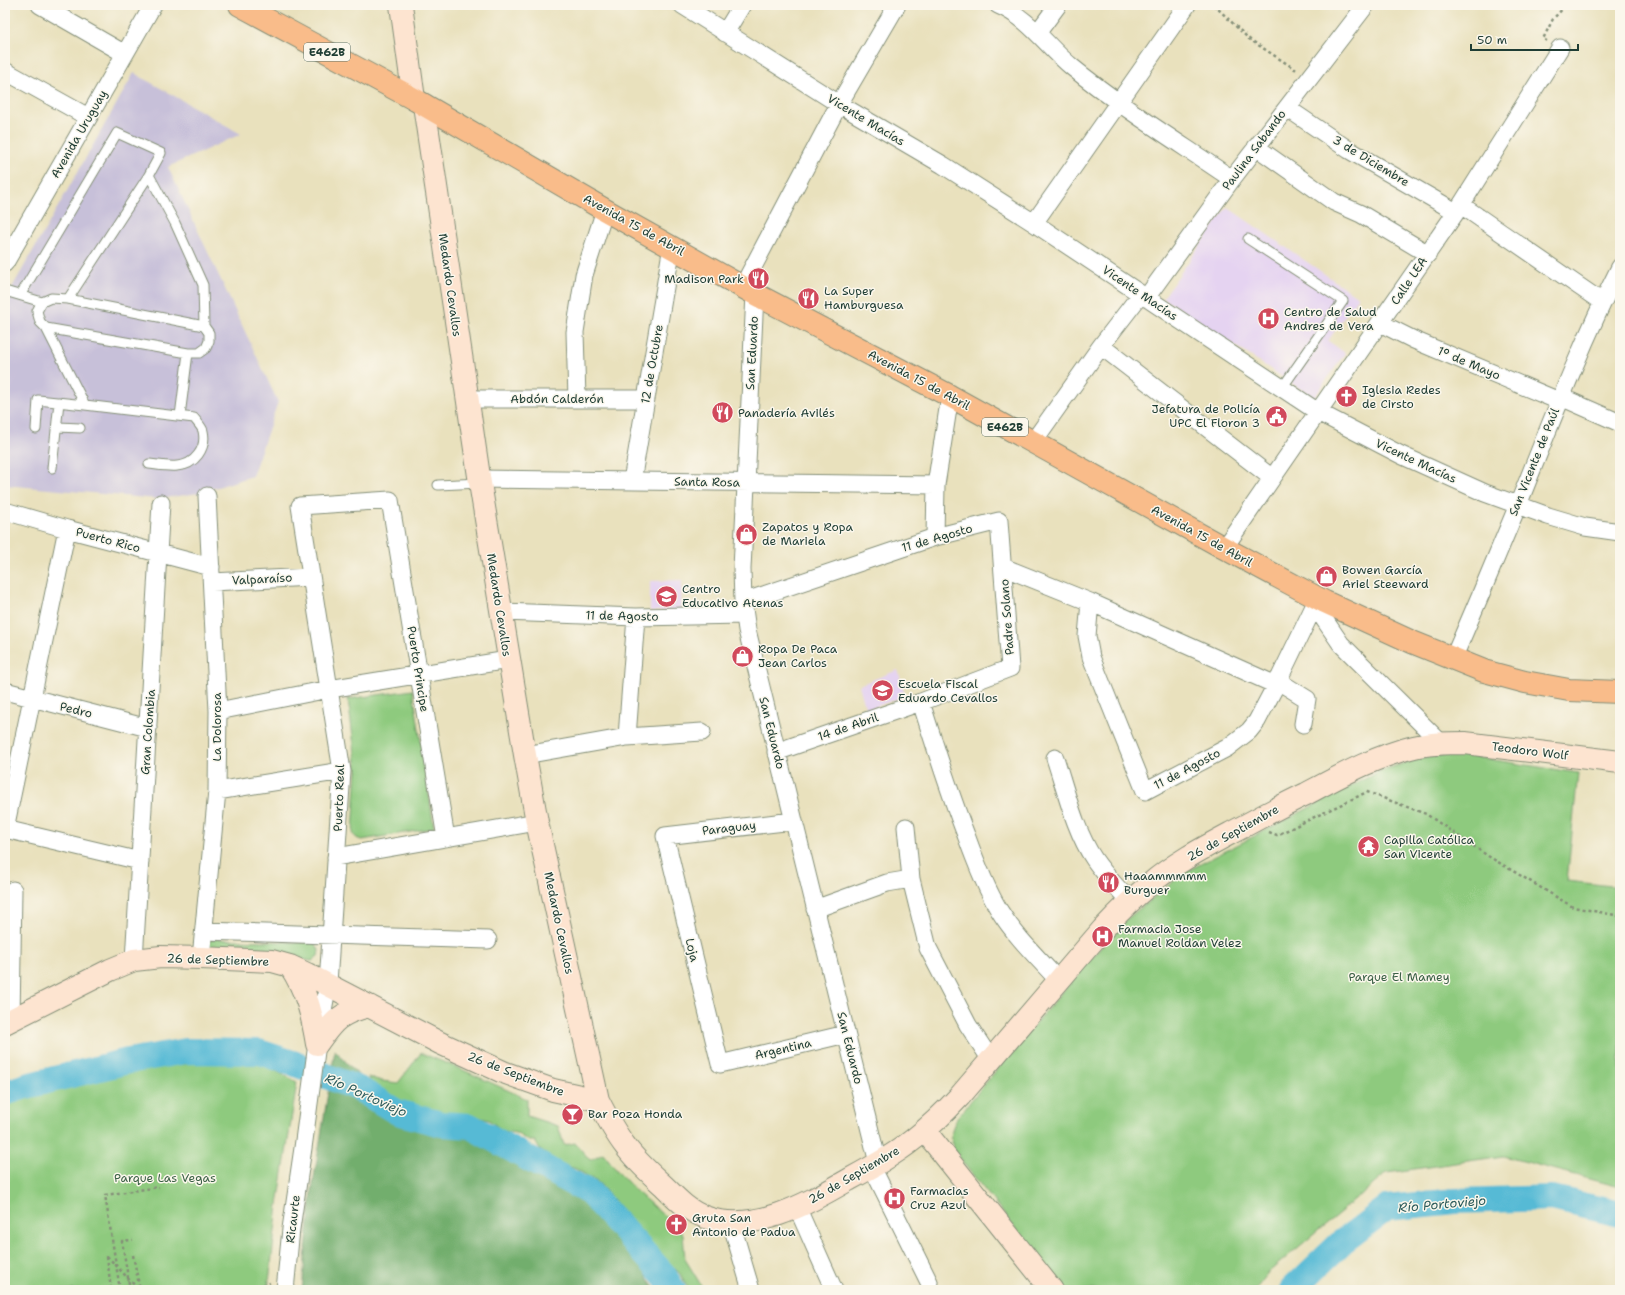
<svg xmlns="http://www.w3.org/2000/svg" width="1625" height="1295" font-family="'Shantell Sans',sans-serif">
  <style>
    .built { fill: #e5d3f1 }
    .industrial { fill: #c7c0d9 }
    .green { fill: #8eca7e; stroke: #568459 }
    .forest { fill: #72ae6d; stroke: #487650 }
    .lines { fill: none; stroke-linecap: round; stroke-linejoin: round }
    .river { stroke: #57bad5; stroke-width: 26 }
    .lane-casing { stroke: #848f78; stroke-width: 11 }
    .street-casing { stroke: #848f78; stroke-width: 19 }
    .secondary-casing { stroke: #848f78; stroke-width: 24 }
    .primary-casing { stroke: #848f78; stroke-width: 24 }
    .path { stroke: #848f78; stroke-width: 2.5; stroke-dasharray: 3 3; stroke-linecap: butt }
    .lane { stroke: #fff; stroke-width: 9 }
    .street { stroke: #fff; stroke-width: 17 }
    .secondary { stroke: #fde4d0; stroke-width: 22 }
    .primary { stroke: #f9bc8a; stroke-width: 22 }
    .labels { text-anchor: middle; dominant-baseline: central; stroke-width: 3; stroke-linejoin: round; paint-order: stroke }
    .shield { fill: #fbf7ec; stroke: #61756b; stroke-width: 1 }
    .shield-label { font-size: 11px; font-weight: bold; fill: #1f3d34 }
    .street-label { font-size: 12px; fill: #1f3d34; stroke: #fbf7ec }
    .poi-label { font-size: 12px; fill: #1f3d34; stroke: #fbf7ec; text-anchor: start }
    .park-label { font-size: 12px; fill: #3b6046; stroke: #fbf7ec }
    .water-label { font-size: 13px; font-style: italic; fill: #2d5c5c; stroke: #fbf7ec }
  </style>
  <rect width="100%" height="100%" fill="#fbf7ec"/>
  <filter id="ink" filterUnits="userSpaceOnUse"><feTurbulence type="fractalNoise" baseFrequency=".025" numOctaves="2"/><feDisplacementMap in="SourceGraphic" scale="8" xChannelSelector="R" yChannelSelector="G"/><feConvolveMatrix kernelMatrix="1 2 1 2 8 2 1 2 1" color-interpolation-filters="sRGB"/></filter>
  <filter id="wash" filterUnits="userSpaceOnUse"><feTurbulence type="fractalNoise" baseFrequency=".012" numOctaves="4" result="noise"/><feDisplacementMap in="SourceGraphic" scale="16" xChannelSelector="R" yChannelSelector="G"/><feGaussianBlur stdDeviation="0.9" result="paint"/><feColorMatrix in="noise" values="0 0 0 0 0 0 0 0 0 0 0 0 0 0 0 0 0 1.4 0 .05"/><feComposite in="paint" operator="in"/></filter>
  <g filter="url(#wash)">
    <rect width="100%" height="100%" fill="#e9e1bd"/>
    <path class="built" d="M1227,207l131,90 -30,44 17,12 -31,45 -151,-100z
      M682,580l-1,31h-31v-30z
      M898,670l7,26 -39,14 -7,-25z"/>
    <path class="industrial" d="M134,73l107,61 -73,33 110,235 -26,74 -53,17 -42,6 -152,-14 2,-42 -2,-15v-128z"/>
    <path class="green" d="M413,690l21,138 -72,12c-5,-1 -8,-3 -9,-8l4,-63 -9,-70z
      M1455,754l123,19 -11,108 53,6v300l-117,-31 -116,17 -117,98 -15,19h-192l-5,-8 -102,-128c-8,-15 -5,-26 3,-39l86,-103 77,-89 63,-51 195,-101 40,-13z
      M210,939l105,4 4,7 -1,6 -6,5 -69,-10 -32,-1 -2,-4z
      M421,1053l42,17 64,29v17l31,10 6,19 11,-2 15,17 13,-7 16,20 18,19 25,22 11,8 10,12 2,25 19,31h-15l-9,-16 -27,-28 -54,-63 -23,-14 -18,-6 -18,-13 -5,-9h-6l-13,-8 -13,-2 -14,-11 -24,-6 -30,3 -36,-14 -23,-11 -8,-15 14,4 16,2z
      M213,1061l52,4 32,17 -19,123 -10,85h-263v-190l58,-14 81,-18z"/>
    <path class="forest" d="M335,1050l66,71 63,16 45,20 77,44 43,43 26,46h-353l10,-100z"/>
    <g class="lines">
      <path class="river" d="M5,1093l21,-7 102,-25 58,-10 73,1 34,11 66,26 38,23 44,12 29,2 120,67 73,81 10,16
        M1292,1290l50,-48 45,-34 68,-7 97,-3 68,16"/>
    </g>
  </g>
  <g filter="url(#ink)">
    <g class="lines">
      <defs>
        <path id="lane" d="M1248,239l95,62 -61,87
          M5,291l37,11 9,-4 17,1 81,-124
          M21,294l96,-161 44,20 -12,22 26,48 28,62 1,41 5,7v8l-3,7 -7,5h-11l-142,-25 -6,-6 -3,-11 5,-9
          M68,299l136,27
          M46,328l39,77 109,13c3,4 8,9 9,13 4,17 -8,34 -26,35 -9,1 -19,-1 -28,-2
          M180,416l8,-63
          M58,427l22,1
          M36,429l2,-29 47,5
          M52,468l7,-66
          M438,485l42,-2"/>
        <path id="street" d="M40,5l85,49
          M682,5l157,99 104,61 91,58 284,189 83,43 84,38 63,23 37,11 35,5
          M998,5c33,14 48,41 74,62 50,41 106,75 160,112
          M1038,32l20,-27
          M725,33l17,-28
          M5,71l83,46
          M1287,108l62,42 107,62
          M1256,147l78,55 27,12 67,40
          M1461,205l141,97
          M1034,223l153,-218
          M5,263l148,-258
          M743,286l96,-182 58,-99
          M755,294l-13,275 1,33 4,28 131,533
          M1146,298l86,-119 134,-174
          M1380,323l34,17 145,61
          M1101,346l171,132
          M1561,397l59,26
          M467,399h179
          M577,399l-2,-67 9,-57 21,-65
          M1033,442l68,-96 40,-52
          M479,479l457,6
          M632,481l40,-235
          M5,511l62,18 144,38
          M67,529l-62,300 135,32
          M935,537l1,-52 14,-89
          M1224,548l237,-343 99,-157
          M1003,567l87,35 186,83
          M212,582l99,-5
          M743,602l192,-65 64,-16 11,147 -89,34 -145,50
          M1090,602l-3,34 4,21 54,134 82,-43 22,-17 8,-10 21,-40 40,-83
          M1315,606l26,38 100,99
          M501,612l135,5 108,-2
          M1453,659c22,-51 44,-103 65,-154 32,-80 63,-161 102,-238
          M1278,681l29,18 -4,25
          M5,691l143,37
          M921,702c14,45 28,89 45,133 9,25 19,52 33,75 16,26 39,48 59,70
          M218,711l111,-22 179,-29
          M627,737l9,-120
          M525,755l102,-18 75,-5
          M1055,758c11,33 20,73 39,101 10,15 24,29 36,43
          M217,791l125,-20
          M793,821l-128,15 55,228 126,-30
          M906,827l5,52 17,69 40,77 23,35
          M336,857l201,-35
          M815,909l72,-26 24,-4
          M204,931l284,9
          M201,958l16,-167 1,-80 -11,-215
          M134,960l27,-457
          M11,1020l2,-130
          M872,1167l57,115
          M797,1207l37,83
          M731,1222l20,68
          M285,1290l6,-61 12,-81 14,-104 11,-61 14,-212 -42,-265 90,-6 56,338"/>
        <path id="secondary" d="M401,5l13,94
          M424,105l56,378 45,272 12,67 61,278
          M290,966c17,26 22,48 27,78
          M5,1023l105,-53 24,-10 27,-3 40,1 71,3 18,5 17,8 133,69 63,29 50,18 45,10c8,16 17,33 28,47 11,15 25,27 38,39 12,12 24,25 41,31 49,18 103,-14 145,-38 22,-12 44,-24 64,-40 17,-13 32,-28 46,-43l143,-167c15,-16 30,-31 46,-44 24,-21 54,-37 82,-52 25,-13 49,-27 75,-39 34,-18 70,-38 108,-47 17,-4 34,-4 51,-4l155,19
          M317,1044c17,-24 23,-31 52,-38
          M925,1131l127,159"/>
        <path id="primary" d="M240,5l174,94 191,111 150,84 195,102 274,152 101,54 87,40 72,29 41,11 44,8 51,2"/>
      </defs>
      <use href="#lane" class="lane-casing"/>
      <use href="#street" class="street-casing"/>
      <use href="#secondary" class="secondary-casing"/>
      <use href="#primary" class="primary-casing"/>
      <path class="path" d="M1214,5l35,34 49,32
        M1567,5l5,1 2,-1
        M1547,41l-4,-2 10,-20 13,-14
        M1269,832l8,3 90,-43 59,22 62,42 85,51 47,9
        M133,1255l7,35
        M107,1256l32,34
        M107,1256l4,34
        M120,1290l-15,-95 54,-8
        M130,1290l-8,-49 11,-1
        M252,1290l18,-7"/>
      <use href="#lane" class="lane"/>
      <use href="#street" class="street"/>
      <use href="#secondary" class="secondary"/>
      <use href="#primary" class="primary"/>
    </g>
  </g>
  <defs>
    <symbol id="restaurant-disc" viewBox="-11 -11 22 22"><circle r="9.5" fill="#d1495b" stroke="#fbf7ec"/><path d="M-5-6h1v4h1v-4h1v4h1v-4h1v5L-1.5 .5V6h-2V.5L-5-1ZM5-6V6H3V1.5H1.5Q1.5-4 5-6Z" fill="#fff"/></symbol>
    <symbol id="hospital-disc" viewBox="-11 -11 22 22"><circle r="9.5" fill="#d1495b" stroke="#fbf7ec"/><path d="M-5-5h3v3.5h4V-5h3V5h-3V1.5h-4V5h-3Z" fill="#fff"/></symbol>
    <symbol id="church-disc" viewBox="-11 -11 22 22"><circle r="9.5" fill="#d1495b" stroke="#fbf7ec"/><path d="M-1.2-6h2.4v3.5h3.3v2.4h-3.3V6h-2.4V-.1h-3.3v-2.4h3.3Z" fill="#fff"/></symbol>
    <symbol id="civic-disc" viewBox="-11 -11 22 22"><circle r="9.5" fill="#d1495b" stroke="#fbf7ec"/><path d="M-.6-6.5H3V-4.5H.6V-3L4-1V1h2V6H-6V1h2V-1L-.6-3ZM-1.2 2.5V6h2.4V2.5Z" fill="#fff"/></symbol>
    <symbol id="shop-disc" viewBox="-11 -11 22 22"><circle r="9.5" fill="#d1495b" stroke="#fbf7ec"/><path d="M-5-2.5h2.3a2.7 3.5 0 0 1 5.4 0H5L5.5 6h-11ZM-1.5-2.5h3a1.5 2.3 0 0 0-3 0Z" fill="#fff"/></symbol>
    <symbol id="school-disc" viewBox="-11 -11 22 22"><circle r="9.5" fill="#d1495b" stroke="#fbf7ec"/><path d="M0-5L7-2L0 1L-7-2ZM-4 1L0 2.5L4 1V4Q0 6-4 4Z" fill="#fff"/></symbol>
    <symbol id="temple-disc" viewBox="-11 -11 22 22"><circle r="9.5" fill="#d1495b" stroke="#fbf7ec"/><path d="M0-6L5-2H3V0L6.5 2.5H4V6H1.5V3h-3V6H-4V2.5H-6.5L-3 0V-2H-5Z" fill="#fff"/></symbol>
    <symbol id="bar-disc" viewBox="-11 -11 22 22"><circle r="9.5" fill="#d1495b" stroke="#fbf7ec"/><path d="M-6-5H6L.8 .8V4.5H3.5V6h-7V4.5H-.8V.8Z" fill="#fff"/></symbol>
  </defs>
  <g fill-rule="evenodd">
    <use href="#restaurant-disc" x="746" y="266" width="25" height="25"/>
    <use href="#restaurant-disc" x="796" y="286" width="25" height="25"/>
    <use href="#hospital-disc" x="1256" y="306" width="25" height="25"/>
    <use href="#church-disc" x="1334" y="384" width="25" height="25"/>
    <use href="#restaurant-disc" x="710" y="400" width="25" height="25"/>
    <use href="#civic-disc" x="1264" y="404" width="25" height="25"/>
    <use href="#shop-disc" x="734" y="522" width="25" height="25"/>
    <use href="#shop-disc" x="1314" y="564" width="25" height="25"/>
    <use href="#school-disc" x="654" y="584" width="25" height="25"/>
    <use href="#shop-disc" x="730" y="644" width="25" height="25"/>
    <use href="#school-disc" x="870" y="678" width="25" height="25"/>
    <use href="#temple-disc" x="1356" y="834" width="25" height="25"/>
    <use href="#restaurant-disc" x="1096" y="870" width="25" height="25"/>
    <use href="#hospital-disc" x="1090" y="924" width="25" height="25"/>
    <use href="#bar-disc" x="560" y="1102" width="25" height="25"/>
    <use href="#hospital-disc" x="882" y="1186" width="25" height="25"/>
    <use href="#church-disc" x="664" y="1212" width="25" height="25"/>
  </g>
  <g class="labels">
    <g class="shield">
      <rect x="304" y="43" width="46" height="18" rx="3"/>
      <rect x="982" y="418" width="46" height="18" rx="3"/>
    </g>
    <g class="shield-label">
      <text x="327" y="52">E462B</text>
      <text x="1005" y="427">E462B</text>
    </g>
    <g class="street-label">
      <text transform="translate(866 120) rotate(31)">Vicente Macías</text>
      <text transform="translate(79 134) rotate(-60)">Avenida Uruguay</text>
      <text transform="translate(1254 150) rotate(-53)">Paulina Sabando</text>
      <text transform="translate(1371 161) rotate(31)">3 de Diciembre</text>
      <text transform="translate(634 225) rotate(29)">Avenida 15 de Abril</text>
      <text transform="translate(1409 281) rotate(-56)">Calle LEA</text>
      <text transform="translate(450 285) rotate(82)">Medardo Cevallos</text>
      <text transform="translate(1140 293) rotate(34)">Vicente Macías</text>
      <text transform="translate(752 353) rotate(-87)">San Eduardo</text>
      <text transform="translate(1469 363) rotate(23)">1º de Mayo</text>
      <text transform="translate(652 364) rotate(-80)">12 de Octubre</text>
      <text transform="translate(919 380) rotate(28)">Avenida 15 de Abril</text>
      <text x="557" y="399">Abdón Calderón</text>
      <text transform="translate(1416 461) rotate(25)">Vicente Macías</text>
      <text transform="translate(1534 462) rotate(-68)">San Vicente de Paúl</text>
      <text transform="translate(707 482) rotate(1)">Santa Rosa</text>
      <text transform="translate(1202 536) rotate(29)">Avenida 15 de Abril</text>
      <text transform="translate(937 538) rotate(-16)">11 de Agosto</text>
      <text transform="translate(108 540) rotate(15)">Puerto Rico</text>
      <text transform="translate(262 579) rotate(-3)">Valparaíso</text>
      <text transform="translate(499 605) rotate(81)">Medardo Cevallos</text>
      <text transform="translate(622 616) rotate(1)">11 de Agosto</text>
      <text transform="translate(1007 617) rotate(-94)">Padre Solano</text>
      <text transform="translate(418 669) rotate(81)">Puerto Principe</text>
      <text transform="translate(76 710) rotate(14)">Pedro</text>
      <text transform="translate(217 727) rotate(-90)">La Dolorosa</text>
      <text transform="translate(848 727) rotate(-19)">14 de Abril</text>
      <text transform="translate(148 732) rotate(-86)">Gran Colombia</text>
      <text transform="translate(772 733) rotate(76)">San Eduardo</text>
      <text transform="translate(1530 751) rotate(7)">Teodoro Wolf</text>
      <text transform="translate(1187 769) rotate(-28)">11 de Agosto</text>
      <text transform="translate(339 798) rotate(-88)">Puerto Real</text>
      <text transform="translate(729 828) rotate(-6)">Paraguay</text>
      <text transform="translate(1233 833) rotate(-29)">26 de Septiembre</text>
      <text transform="translate(559 923) rotate(78)">Medardo Cevallos</text>
      <text transform="translate(692 950) rotate(77)">Loja</text>
      <text transform="translate(218 960) rotate(2)">26 de Septiembre</text>
      <text transform="translate(850 1048) rotate(76)">San Eduardo</text>
      <text transform="translate(783 1049) rotate(-13)">Argentina</text>
      <text transform="translate(516 1074) rotate(21)">26 de Septiembre</text>
      <text transform="translate(854 1175) rotate(-30)">26 de Septiembre</text>
      <text transform="translate(293 1219) rotate(-83)">Ricaurte</text>
    </g>
    <g class="poi-label">
      <text x="744" y="279" text-anchor="end">Madison Park</text>
      <text x="824" y="291">La Super<tspan x="824" dy="14">Hamburguesa</tspan></text>
      <text x="1284" y="312">Centro de Salud<tspan x="1284" dy="14">Andres de Vera</tspan></text>
      <text x="1362" y="390">Iglesia Redes<tspan x="1362" dy="14">de Cirsto</tspan></text>
      <text x="1260" y="409" text-anchor="end">Jefatura de Policía<tspan x="1260" dy="14">UPC El Floron 3</tspan></text>
      <text x="738" y="413">Panadería Avilés</text>
      <text x="762" y="527">Zapatos y Ropa<tspan x="762" dy="14">de Mariela</tspan></text>
      <text x="1342" y="570">Bowen García<tspan x="1342" dy="14">Ariel Steeward</tspan></text>
      <text x="682" y="589">Centro<tspan x="682" dy="14">Educativo Atenas</tspan></text>
      <text x="758" y="649">Ropa De Paca<tspan x="758" dy="14">Jean Carlos</tspan></text>
      <text x="898" y="684">Escuela Fiscal<tspan x="898" dy="14">Eduardo Cevallos</tspan></text>
      <text x="1384" y="840">Capilla Católica<tspan x="1384" dy="14">San Vicente</tspan></text>
      <text x="1124" y="876">Haaammmmm<tspan x="1124" dy="14">Burguer</tspan></text>
      <text x="1118" y="929">Farmacia Jose<tspan x="1118" dy="14">Manuel Roldan Velez</tspan></text>
      <text x="588" y="1114">Bar Poza Honda</text>
      <text x="910" y="1191">Farmacias<tspan x="910" dy="14">Cruz Azul</tspan></text>
      <text x="692" y="1218">Gruta San<tspan x="692" dy="14">Antonio de Padua</tspan></text>
    </g>
    <g class="park-label">
      <text x="1399" y="977">Parque El Mamey</text>
      <text x="165" y="1178">Parque Las Vegas</text>
    </g>
    <g class="water-label">
      <text transform="translate(366 1095) rotate(24)">Río Portoviejo</text>
      <text transform="translate(1442 1204) rotate(-5)">Río Portoviejo</text>
    </g>
  </g>
  <rect width="1625" height="1295" fill="none" stroke="#fbf7ec" stroke-width="20"/>
  <path d="M1471 44v6h107v-6" fill="none" stroke="#1f3d34" stroke-width="2"/>
  <text x="1477" y="44" font-size="12" fill="#1f3d34" stroke="#fbf7ec" stroke-width="3" paint-order="stroke">50 m</text>
</svg>
